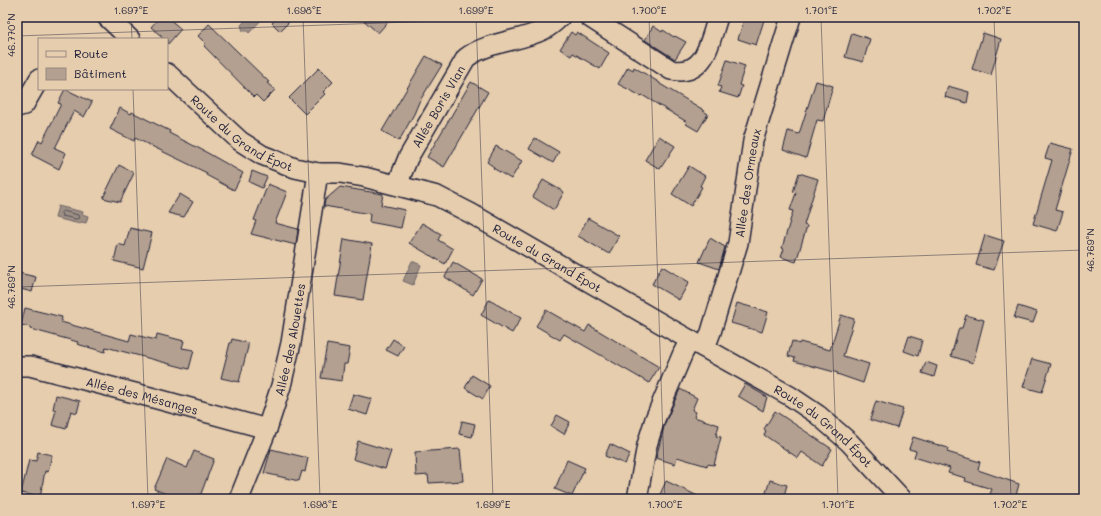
<svg xmlns="http://www.w3.org/2000/svg" width="1101" height="516" font-family="Mali,sans-serif">
  <style>
    .water { fill: #9d8f84; stroke: #6c6367 }
    .lines { fill: none; stroke-linecap: round; stroke-linejoin: round }
    .shore { stroke: #534e58; stroke-width: 1 }
    .building { fill: #b3a090; stroke: #22223b }
    .minor-casing { stroke: #22223b; stroke-width: 22 }
    .minor { stroke: #e6cdae; stroke-width: 19 }
    .ticks { fill: none; stroke: #22223b; stroke-width: 1; stroke-opacity: 0.45 }
    .labels { text-anchor: middle; dominant-baseline: central; stroke-width: 3; stroke-linejoin: round; paint-order: stroke }
    .street-label { font-size: 12px; fill: #22223b; stroke: #e6cdae }
    .neatline { fill: none; stroke: #22223b; stroke-width: 1.5 }
    .ticks-label { font-size: 10px; text-anchor: middle; fill: #22223b }
  </style>
  <rect width="100%" height="100%" fill="#e6cdae"/>
  <filter id="ink" filterUnits="userSpaceOnUse"><feTurbulence type="fractalNoise" baseFrequency=".025" numOctaves="2"/><feDisplacementMap in="SourceGraphic" scale="8" xChannelSelector="R" yChannelSelector="G"/><feConvolveMatrix kernelMatrix="1 2 1 2 8 2 1 2 1" color-interpolation-filters="sRGB"/></filter>
  <g filter="url(#ink)">
    <path class="water" d="M249,17h15l-15,16 -2,-2h-4l-2,-6z
      M58,206l25,6 -1,2 6,2 -2,7 -5,-1 -1,2 -25,-6z
      M412,261l9,4 -8,20 -10,-4z"/>
    <g class="lines">
      <path class="shore" d="M63,211l15,4 1,3 -3,1 -14,-3 -1,-3z"/>
    </g>
    <path class="building" d="M160,17h7l14,12 -13,15 -1,-1v-4h-4l-2,-2v-1l-10,-9z
      M278,17h16l-14,14 -8,-8z
      M360,17h32l-14,16z
      M745,17h20l-9,28 -18,-6z
      M209,24l60,58 -2,1 8,7 -12,12 -7,-7 -2,2 -50,-51 2,-2 -8,-8z
      M653,26l9,6 1,-2 11,7 1,-1 11,6 -11,17 -30,-19z
      M571,32l4,3 2,-3 32,21 -9,16 -27,-16 -2,3 -11,-7z
      M852,33l18,6 -7,23 -18,-5z
      M983,33l18,6 -10,36 -19,-6z
      M426,56l16,9 -23,37 -5,12 -15,27 -17,-10z
      M727,60l18,6 -6,19 3,1 -4,12 -19,-6 2,-5 -3,-1z
      M628,67l5,3 1,-3 26,16v1l42,25v1l6,4 -10,17 -12,-7 1,-2 -45,-27 -1,1 -23,-12z
      M319,68l14,14 -10,10 2,2 -20,20 -16,-16z
      M816,81l17,5 -10,35 -6,-1 -11,38 -23,-8 5,-19 11,3z
      M471,82l17,10 -44,75 -17,-10z
      M948,86l21,6 -2,11 -22,-6z
      M65,89l27,13 -8,15 -10,-6 -19,37 11,5 -7,16 -27,-14 7,-15 3,2 19,-38 -3,-1z
      M120,108l11,6 1,-2 38,19 -1,2 35,18 39,22 -9,17 -28,-15 1,-2 -72,-35 -1,3 -24,-12z
      M659,136l16,10 -15,23 -15,-9z
      M535,138l24,14 -6,11 -24,-14z
      M1050,143l23,6 -18,61 8,2 -6,19 -24,-7 19,-64 -7,-2z
      M496,146l26,15 -11,18 -18,-11 1,-1 -7,-5z
      M119,165l15,8 -14,29 -17,-4z
      M689,166l16,10 -5,10 2,1 -11,19 -19,-12z
      M252,171l15,6 -5,11 -13,-6z
      M799,173l19,6 -14,46 3,1 -11,36 -15,-5 3,-8 -2,-1 11,-37 -3,-1 6,-17 -3,-1z
      M543,180l21,12 -10,18 -21,-13z
      M268,184l19,8 -12,31 23,6 -2,16 -45,-11 5,-13 -2,-1z
      M340,187l43,7 -2,11 24,5 -4,18 -32,-6 1,-8 -46,-8 1,-6z
      M180,194l13,8 -9,15 -16,-4z
      M588,218l31,18 -10,18 -31,-18z
      M422,223l19,11 -3,6 15,9 -8,15 -36,-21z
      M130,228l22,5 -9,35 -29,-7 4,-17 7,2z
      M985,235l19,6 -10,29 -18,-5z
      M710,238l15,9 -6,22 -20,-7z
      M344,239l28,5 -9,56 -28,-4z
      M453,262l29,17 -9,16 -28,-18z
      M662,266l27,16 -10,18 -27,-16z
      M19,273l17,4 -4,15 -15,-4z
      M489,300l32,18 -9,15 -31,-18z
      M737,303l31,9 -6,20 -31,-9z
      M1018,306l19,6 -4,11 -19,-5z
      M25,308l37,9 -1,5 68,19 2,-7 25,6 1,-6 27,7 -2,7 12,2 -5,19 -83,-22 -1,5 -28,-8 1,-2 -48,-13v-2l-9,-2z
      M546,310l39,22 4,-7 70,42 -10,16 -85,-49 -4,6 -24,-14z
      M841,315l13,4 -11,37 26,8 -6,19 -26,-9 1,-1 -44,-12 1,-3 -7,-2 4,-15 7,3 1,-2 30,8z
      M966,315l18,5 -11,43 -22,-7 8,-28h3z
      M909,336l13,4 -4,16 -14,-5z
      M232,339l16,4v4l-9,35 -18,-4 9,-35h1z
      M393,339l11,7 -6,10 -12,-6z
      M327,344l23,4 -3,16h-3l-2,17 -21,-3z
      M1032,359l19,5 -9,28 -19,-5z
      M926,362l11,4 -3,11 -12,-4z
      M472,375l18,11 -7,13 -18,-11z
      M745,384l22,13 -4,14 -25,-15z
      M680,389l17,9 -5,12 4,2 -2,5 25,8 -3,11 5,1 -7,28 -7,-1v2l-30,-9 -2,7 -19,-6 9,-35z
      M353,394l19,5 -5,16 -19,-6z
      M56,395l24,6 -3,12 -6,-2 -5,18 -14,-4 4,-15 -3,-1z
      M876,401l27,8 -6,19 -27,-8z
      M775,411l57,38 -10,17 -20,-14 -4,6 -34,-23 2,-4 -2,-2z
      M557,415l13,7 -6,12 -13,-8z
      M462,421l13,3 -3,13 -13,-3z
      M913,437l35,11 -1,4 33,10 -2,8 41,14 -4,15h-8l-17,-5 2,-5 -27,-8 1,-3 -18,-5 2,-5 -36,-11 2,-6 -7,-2z
      M358,441l33,10 -6,18 -32,-10z
      M610,444l20,10 -5,10 -20,-8z
      M271,449l37,9 -3,14 -3,-1 -3,10 -35,-8z
      M460,449l3,32 -34,2 -1,-8 -12,1 -1,-24z
      M194,451l20,8 -15,40h-20l-25,-10 13,-30 20,9z
      M38,452l14,3 -4,17 -3,-1 -5,26 -19,-4 8,-33 7,1z
      M567,460l18,8 -13,28 -17,-7z
      M770,480l17,5 -4,14h-19z
      M666,481l38,18h-46z"/>
    <g class="lines">
      <defs>
        <g id="minor">
          <path d="M107,17l23,22"/>
          <path d="M589,17l82,53c35,7 38,-28 47,-53"/>
          <path id="s1" d="M167,73l73,68 22,14 33,13 23,5h22l24,4 73,19 35,18 202,117 116,65 28,19 31,27 53,57"/>
          <path d="M17,107l7,-2 15,-26"/>
          <path id="s2" d="M397,185l11,-27 58,-100c22,-17 53,-16 77,-28 7,-3 12,-8 17,-13"/>
          <path id="s3" d="M703,347l5,-7 3,-8 27,-89 15,-102 38,-124"/>
          <path id="s4" d="M17,366h13l120,31 117,32"/>
          <path id="s5" d="M239,499l28,-70 14,-43 10,-43 27,-170"/>
          <path d="M637,499l10,-54 8,-26 28,-66 7,-13"/>
        </g>
      </defs>
      <use href="#minor" class="minor-casing"/>
      <use href="#minor" class="minor"/>
    </g>
  </g>
  <path class="ticks" d="M131,17l1,22M303,17l17,482M476,17l17,482M649,17l16,482M821,17l17,482M994,17l17,482M17,36l533,-19M133,89l15,410M17,287l1067,-37"/>
  <g class="labels">
    <g class="street-label">
      <text stroke="none"><textPath href="#s2" startOffset="89">Allée Boris Vian</textPath></text>
      <text stroke="none"><textPath href="#s1" startOffset="97">Route du Grand Épot</textPath></text>
      <text stroke="none"><textPath href="#s3" startOffset="171">Allée des Ormeaux</textPath></text>
      <text stroke="none"><textPath href="#s1" startOffset="433">Route du Grand Épot</textPath></text>
      <text stroke="none"><textPath href="#s5" startOffset="168">Allée des Alouettes</textPath></text>
      <text stroke="none"><textPath href="#s4" startOffset="129">Allée des Mésanges</textPath></text>
      <text stroke="none"><textPath href="#s1" startOffset="757">Route du Grand Épot</textPath></text>
    </g>
  </g>
  <rect width="1101" height="516" fill="none" stroke="#e6cdae" stroke-width="44"/>
  <rect x="38" y="38" width="130" height="52" fill="#e6cdae" stroke="#988980"/>
  <rect x="46" y="51" width="20" height="6" fill="#e6cdae" stroke="#988980"/>
  <text x="74" y="58" font-size="12" fill="#22223b">Route</text>
  <rect x="46" y="68" width="20" height="12" fill="#b3a090" stroke="#988980"/>
  <text x="74" y="78" font-size="12" fill="#22223b">Bâtiment</text>
  <rect x="22" y="22" width="1057" height="472" class="neatline"/>
  <g class="ticks-label">
    <text x="131" y="14">1.697°E</text>
    <text x="304" y="14">1.698°E</text>
    <text x="476" y="14">1.699°E</text>
    <text x="649" y="14">1.700°E</text>
    <text x="821" y="14">1.701°E</text>
    <text x="994" y="14">1.702°E</text>
    <text transform="translate(11 35) rotate(-90)" y="4">46.770°N</text>
    <text transform="translate(1090 250) rotate(-90)" y="4">46.769°N</text>
    <text transform="translate(11 287) rotate(-90)" y="4">46.769°N</text>
    <text x="148" y="508">1.697°E</text>
    <text x="320" y="508">1.698°E</text>
    <text x="493" y="508">1.699°E</text>
    <text x="665" y="508">1.700°E</text>
    <text x="838" y="508">1.701°E</text>
    <text x="1010" y="508">1.702°E</text>
  </g>
</svg>
